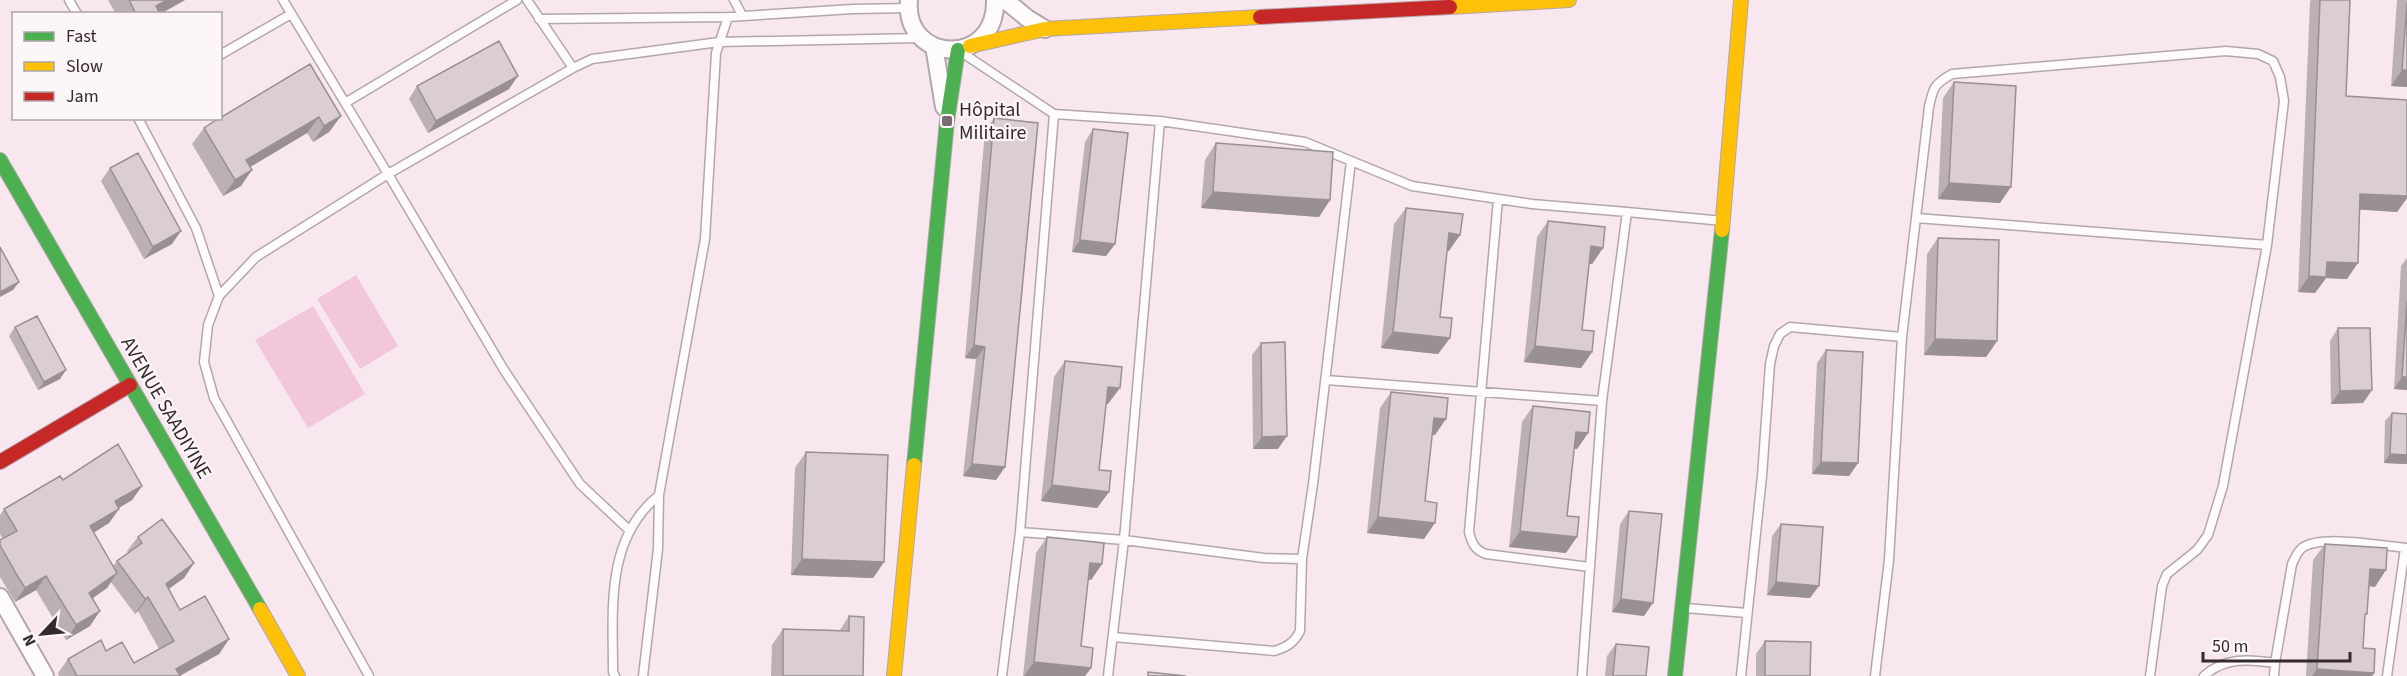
<svg xmlns="http://www.w3.org/2000/svg" width="2407" height="676" font-family="'Source Sans 3',sans-serif">
  <style>
    .green { fill: #f2c7dc }
    .lines { fill: none; stroke-linecap: round; stroke-linejoin: round }
    .lane-casing { stroke: #b3a6ac; stroke-width: 11 }
    .street-casing { stroke: #b3a6ac; stroke-width: 20 }
    .fast-casing { stroke: #b3a6ac; stroke-width: 16 }
    .slow-casing { stroke: #b3a6ac; stroke-width: 16 }
    .jam-casing { stroke: #b3a6ac; stroke-width: 16 }
    .lane { stroke: #fefbfd; stroke-width: 8 }
    .street { stroke: #fefbfd; stroke-width: 16 }
    .fast { stroke: #4caf50; stroke-width: 14 }
    .slow { stroke: #ffc107; stroke-width: 14 }
    .jam { stroke: #c62828; stroke-width: 14 }
    .wall { fill: #bbb0b5 }
    .shaded-wall { fill: #999094 }
    .building { fill: #dacdd3; stroke: #999094; stroke-width: 1.5 }
    .poi-dot { fill: #796c72; stroke: #fcf6f8; stroke-width: 2 }
    .labels { text-anchor: middle; dominant-baseline: central; stroke-width: 4.5; stroke-linejoin: round; paint-order: stroke }
    .poi-label { font-size: 20px; fill: #34292e; stroke: #fcf6f8; text-anchor: start }
    .street-label { font-size: 20px; fill: #34292e; stroke: #fcf6f8 }
  </style>
  <rect width="100%" height="100%" fill="#f8e7ef"/>
  <path class="green" d="M356,275l42,71 -38,23 -43,-70z
    M313,306l52,88 -57,34 -53,-88z"/>
  <g class="lines">
    <defs>
      <path id="lane" d="M69,0l8,14
        M283,0l105,174 185,-106 19,-9 127,-17 201,-4
        M527,0l46,68
        M734,0l8,15
        M539,19l189,-2 125,-8 56,-1
        M961,52l93,62 106,7 145,21 107,44 120,18 95,8 -25,189 -276,-21
        M220,55l71,-41
        M345,103l172,-103
        M1054,114l-34,418 104,8 140,18 38,1 11,-75 38,-323
        M138,118l58,110 23,68
        M1498,199l-29,333c3,12 6,18 17,22l104,13
        M1627,212l96,9
        M1916,218l351,27
        M1902,337l27,-230c4,-19 5,-23 23,-33l274,-23 32,3 15,7 7,16 4,24 -17,144 -44,241 -15,49 -11,15 -30,24 -5,12 -12,90
        M1685,608l62,5
        M1113,637l161,14c13,-4 20,-8 26,-20l2,-72
        M2275,663l17,-99c3,-6 5,-12 10,-16 19,-14 81,-2 105,0
        M369,676l-155,-278 -10,-36 4,-37 11,-29 37,-39 132,-83 116,196 76,114 49,46
        M615,676l-2,-4c0,-63 -8,-133 46,-177
        M643,676l15,-127 1,-54 46,-256 11,-186 12,-36
        M1002,676l18,-144
        M1108,676l16,-136 36,-419
        M1582,676l20,-275
        M1741,676l21,-200 8,-112 4,-18 6,-12 10,-7 112,10 -13,223 -14,116
        M2204,676c20,-19 46,-17 71,-13l-1,13
        M2387,676l18,-128"/>
      <path id="street" d="M909,0c-6,64 88,68 86,0
        M1005,0l22,18 18,11
        M934,46l10,61
        M0,597l45,79"/>
      <path id="fast" d="M0,160l260,449
        M914,465l33,-344 11,-71
        M1675,676l47,-446"/>
      <path id="slow" d="M1450,7l119,-7
        M970,46l75,-17 215,-12
        M1722,230l19,-230
        M260,609l38,67
        M894,676l20,-211"/>
      <path id="jam" d="M1260,17l190,-10
        M0,462l130,-77"/>
    </defs>
    <use href="#lane" class="lane-casing"/>
    <use href="#street" class="street-casing"/>
    <use href="#fast" class="fast-casing"/>
    <use href="#slow" class="slow-casing"/>
    <use href="#jam" class="jam-casing"/>
    <use href="#lane" class="lane"/>
    <use href="#street" class="street"/>
    <use href="#fast" class="fast"/>
    <use href="#slow" class="slow"/>
    <use href="#jam" class="jam"/>
  </g>
  <path class="wall" d="M108,0h77l-25,14h-44z
    M2311,0h39l-4,96 61,4v98l-10,14 -37,-3 -13,70 -21,-1 -11,15 -17,-1 12,-290z
    M2397,0h10v87l-16,-1z
    M1954,82l46,121 -62,-4 5,-101z
    M417,86l92,3 -81,44 -19,-34z
    M341,116l-12,16 -16,10 -6,-9 -57,34 -9,19 -18,10 -31,-52 12,-16 15,-10z
    M994,118l11,349 -9,13 -33,-4 13,-117 -11,-1 20,-227z
    M1093,129l22,115 -9,12 -34,-4 13,-110z
    M1216,143l114,57 -11,17 -118,-9 4,-48z
    M110,168l62,76 -28,15 -43,-78z
    M1406,208l43,43h-2l-7,66 10,21 -12,16 -57,-6 13,-124z
    M1548,221l55,27 -11,16h-3l-7,66 10,22 -11,16 -57,-6 13,-125z
    M1938,238l59,103 -11,16 -62,-2 3,-101z
    M2407,258v132l-13,-1 7,-123z
    M15,327l45,52 -22,11 -29,-54z
    M2338,328l34,62 -9,13 -32,1 -1,-63z
    M1261,343l17,106h-25l-1,-94z
    M1826,350l32,113 -9,13 -37,-2 5,-111z
    M1065,361l43,43h-2l-7,66 10,22 -12,16 -56,-7 13,-124z
    M1391,392l44,43h-3l-7,66 -1,38 -57,-6 13,-125z
    M1533,406l55,27 -11,16h-3l-7,67 -1,37 -57,-6 13,-125z
    M2392,413l15,1v50l-23,-1 1,-42z
    M806,452l78,110 -11,16 -82,-3 4,-107z
    M63,480l79,6 -10,14 -13,8v1l-10,14 -16,10 20,33 4,-5 11,-8 -1,-2 11,-14 56,26 -10,15 -16,11 12,21 49,29 -10,15 -39,22h-121l-1,-3 10,-14 38,-8 28,12 25,-14 -21,-38 -3,3 -24,-32 -4,6 -15,10 -2,28 -24,14 -30,-50 -21,12 -15,-25v-37l3,-1 -3,-5v-19l4,-6z
    M1629,511l15,105 -32,-4 8,-88z
    M1781,524l29,74 -43,-3 5,-59z
    M1047,537l55,27 -11,16h-3l-7,66 10,22 -6,8h-62l13,-123z
    M2325,544l50,43 -6,-1 -4,31 -2,31 11,25 -2,3h-66l7,-116z
    M849,616l14,60h-92l1,-31 11,-16 57,1z
    M1765,641l45,35h-54v-22z
    M1616,644l30,32h-41l2,-20z"/>
  <path class="shaded-wall" d="M167,0h18l-25,14 -4,-8z
    M2402,70h5v17l-16,-1z
    M518,76l-9,13 -81,44 8,-12z
    M341,116l-12,16 -16,10 11,-16z
    M319,117l-12,16 -72,43 11,-16z
    M252,170l-11,16 -18,10 12,-16z
    M1949,183l62,4 -11,16 -62,-4z
    M1213,192l117,8 -11,17 -118,-9z
    M2360,194l47,2v2l-10,14 -47,-3z
    M181,231l-9,13 -28,15 9,-12z
    M1449,233l11,2 -11,16 -12,-2z
    M1080,240l35,4 -9,12 -34,-4z
    M1591,246l12,2 -11,16 -12,-1z
    M2327,262l31,1 -11,16 -21,-1 -11,15 -17,-1 11,-16z
    M19,282l-6,8 -13,7v-5z
    M1393,332l57,6 -12,16 -57,-6z
    M1935,339l62,2 -11,16 -62,-2z
    M974,345l11,2 -9,12 -11,-1z
    M1535,346l57,6 -11,16 -57,-6z
    M66,370l-6,9 -22,11 6,-8z
    M2402,377h5v13l-13,-1z
    M1108,387l12,1 -12,16 -12,-1z
    M2372,390l-9,13 -32,1 9,-13z
    M1434,418l12,1 -11,16 -12,-1z
    M1576,432l12,1 -11,16 -12,-1z
    M1287,436l-9,13h-25l9,-12z
    M2390,454l17,1v9l-23,-1z
    M1821,462l37,1 -9,13 -37,-2z
    M972,464l33,3 -9,13 -33,-4z
    M1052,485l57,7 -12,16 -56,-7z
    M142,486l-10,14 -27,16 10,-15z
    M119,509l-10,14 -29,18 10,-15z
    M1378,517l57,6 -11,16 -57,-6z
    M1520,531l57,6 -11,16 -57,-6z
    M802,559l82,3 -11,16 -82,-3z
    M194,563l-10,15 -29,21 11,-15z
    M1090,563l12,1 -11,16 -12,-1z
    M2370,569l16,1 -11,17 -16,-2z
    M117,573l-10,15 -28,20 10,-15z
    M46,576l-10,14 -21,12 10,-14z
    M1776,582l43,4 -9,12 -43,-3z
    M148,597l-10,14 -3,3 10,-15z
    M1621,599l32,4 -9,13 -32,-4z
    M100,611l-10,15 -24,14 10,-15z
    M229,639l-10,15 -40,22 -3,-7z
    M1034,662l57,6 -6,8h-61z
    M2317,669l57,4 -2,3h-60z"/>
  <path class="building" d="M129,0h38l-11,6 4,8h-24z
    M2320,0h30l-4,96 61,4v96l-47,-2 -2,69 -31,-1 -1,15 -17,-1z
    M2407,3v67h-5z
    M499,41l19,35 -82,45 -19,-35z
    M310,64l31,52 -17,10 -5,-9 -73,43 6,10 -17,10 -31,-52 15,-10h1z
    M1954,82l62,4 -5,101 -62,-4z
    M994,118l44,5 -33,344 -33,-3 13,-117 -11,-2z
    M1093,129l35,4 -13,111 -35,-4z
    M1216,143l117,9 -3,48 -117,-8z
    M138,153l43,78 -28,16 -43,-79z
    M1406,208l57,6 -3,21 -11,-2 -9,84 12,1 -2,20 -57,-6z
    M1548,221l57,6 -2,21 -12,-2 -9,84 12,1 -2,21 -57,-6z
    M1938,238l61,2 -2,101 -62,-2z
    M0,247l19,35 -19,10z
    M2407,301v76h-5z
    M37,316l29,54 -22,12 -29,-55z
    M2338,328h32l2,62 -32,1z
    M1285,342l2,94 -25,1 -1,-94z
    M1826,350l37,2 -5,111 -37,-1z
    M1065,361l57,6 -2,21 -12,-1 -9,83 12,1 -2,21 -57,-7z
    M1391,392l57,6 -2,21 -12,-1 -9,83 12,2 -2,20 -57,-6z
    M1533,406l57,6 -2,21 -12,-1 -9,84 12,1 -2,20 -57,-6z
    M2392,413l15,1v41l-17,-1z
    M118,444l24,42 -27,15 4,8 -29,17 27,47 -28,20 11,18 -24,14 -30,-49 -21,12 -8,-13 -17,-30v-5l17,-9 -13,-22 56,-33 3,4z
    M806,452l82,3 -4,107 -82,-3z
    M1629,511l33,3 -9,89 -32,-4z
    M162,519l32,44 -28,21 14,26 25,-14 24,43 -53,30 4,7h-103l-9,-17 33,-19 5,11 16,-9 12,21 40,-22 -26,-44 -3,2 -28,-38 25,-18 -4,-6z
    M1781,524l42,3 -4,59 -43,-4z
    M1047,537l57,6 -2,21 -12,-1 -9,83 12,2 -2,20 -57,-6z
    M2325,544l62,4 -1,22 -16,-1 -3,45h-2l-2,34 12,1 -1,24 -57,-4z
    M849,616l15,1 -1,59h-80v-47l66,2z
    M1765,641l46,1 -1,34h-45z
    M1616,644l33,3 -3,29h-33z
    M1148,672l38,4h-38z"/>
  <rect class="poi-dot" x="941" y="115" width="12" height="12" rx="3"/>
  <g class="labels">
    <g class="poi-label">
      <text x="959" y="110">Hôpital<tspan x="959" dy="23">Militaire</tspan></text>
    </g>
    <g class="street-label">
      <text transform="translate(166 408) rotate(60)">AVENUE SAADIYINE</text>
    </g>
  </g>
  <rect x="12" y="12" width="210" height="108" fill="#fcf6f8" stroke="#aca4a7" stroke-width="1.5"/>
  <rect x="24" y="32" width="30" height="9" fill="#4caf50" stroke="#aca4a7" stroke-width="1.5"/>
  <text x="66" y="42" font-size="18" fill="#34292e">Fast</text>
  <rect x="24" y="62" width="30" height="9" fill="#ffc107" stroke="#aca4a7" stroke-width="1.5"/>
  <text x="66" y="72" font-size="18" fill="#34292e">Slow</text>
  <rect x="24" y="92" width="30" height="9" fill="#c62828" stroke="#aca4a7" stroke-width="1.5"/>
  <text x="66" y="102" font-size="18" fill="#34292e">Jam</text>
  <g transform="translate(42 634) rotate(244)" stroke="#fcf6f8" stroke-width="4.5" paint-order="stroke">
  <path d="M0-4.5L10 22L0 15L-10 22Z" fill="#34292e"/>
  <text y="-9" font-size="16" font-weight="bold" text-anchor="middle" fill="#34292e">N</text>
  </g>
  <path d="M2203 652v9h147v-9" fill="none" stroke="#34292e" stroke-width="3"/>
  <text x="2212" y="652" font-size="18" fill="#34292e" stroke="#fcf6f8" stroke-width="4.5" paint-order="stroke">50 m</text>
</svg>
